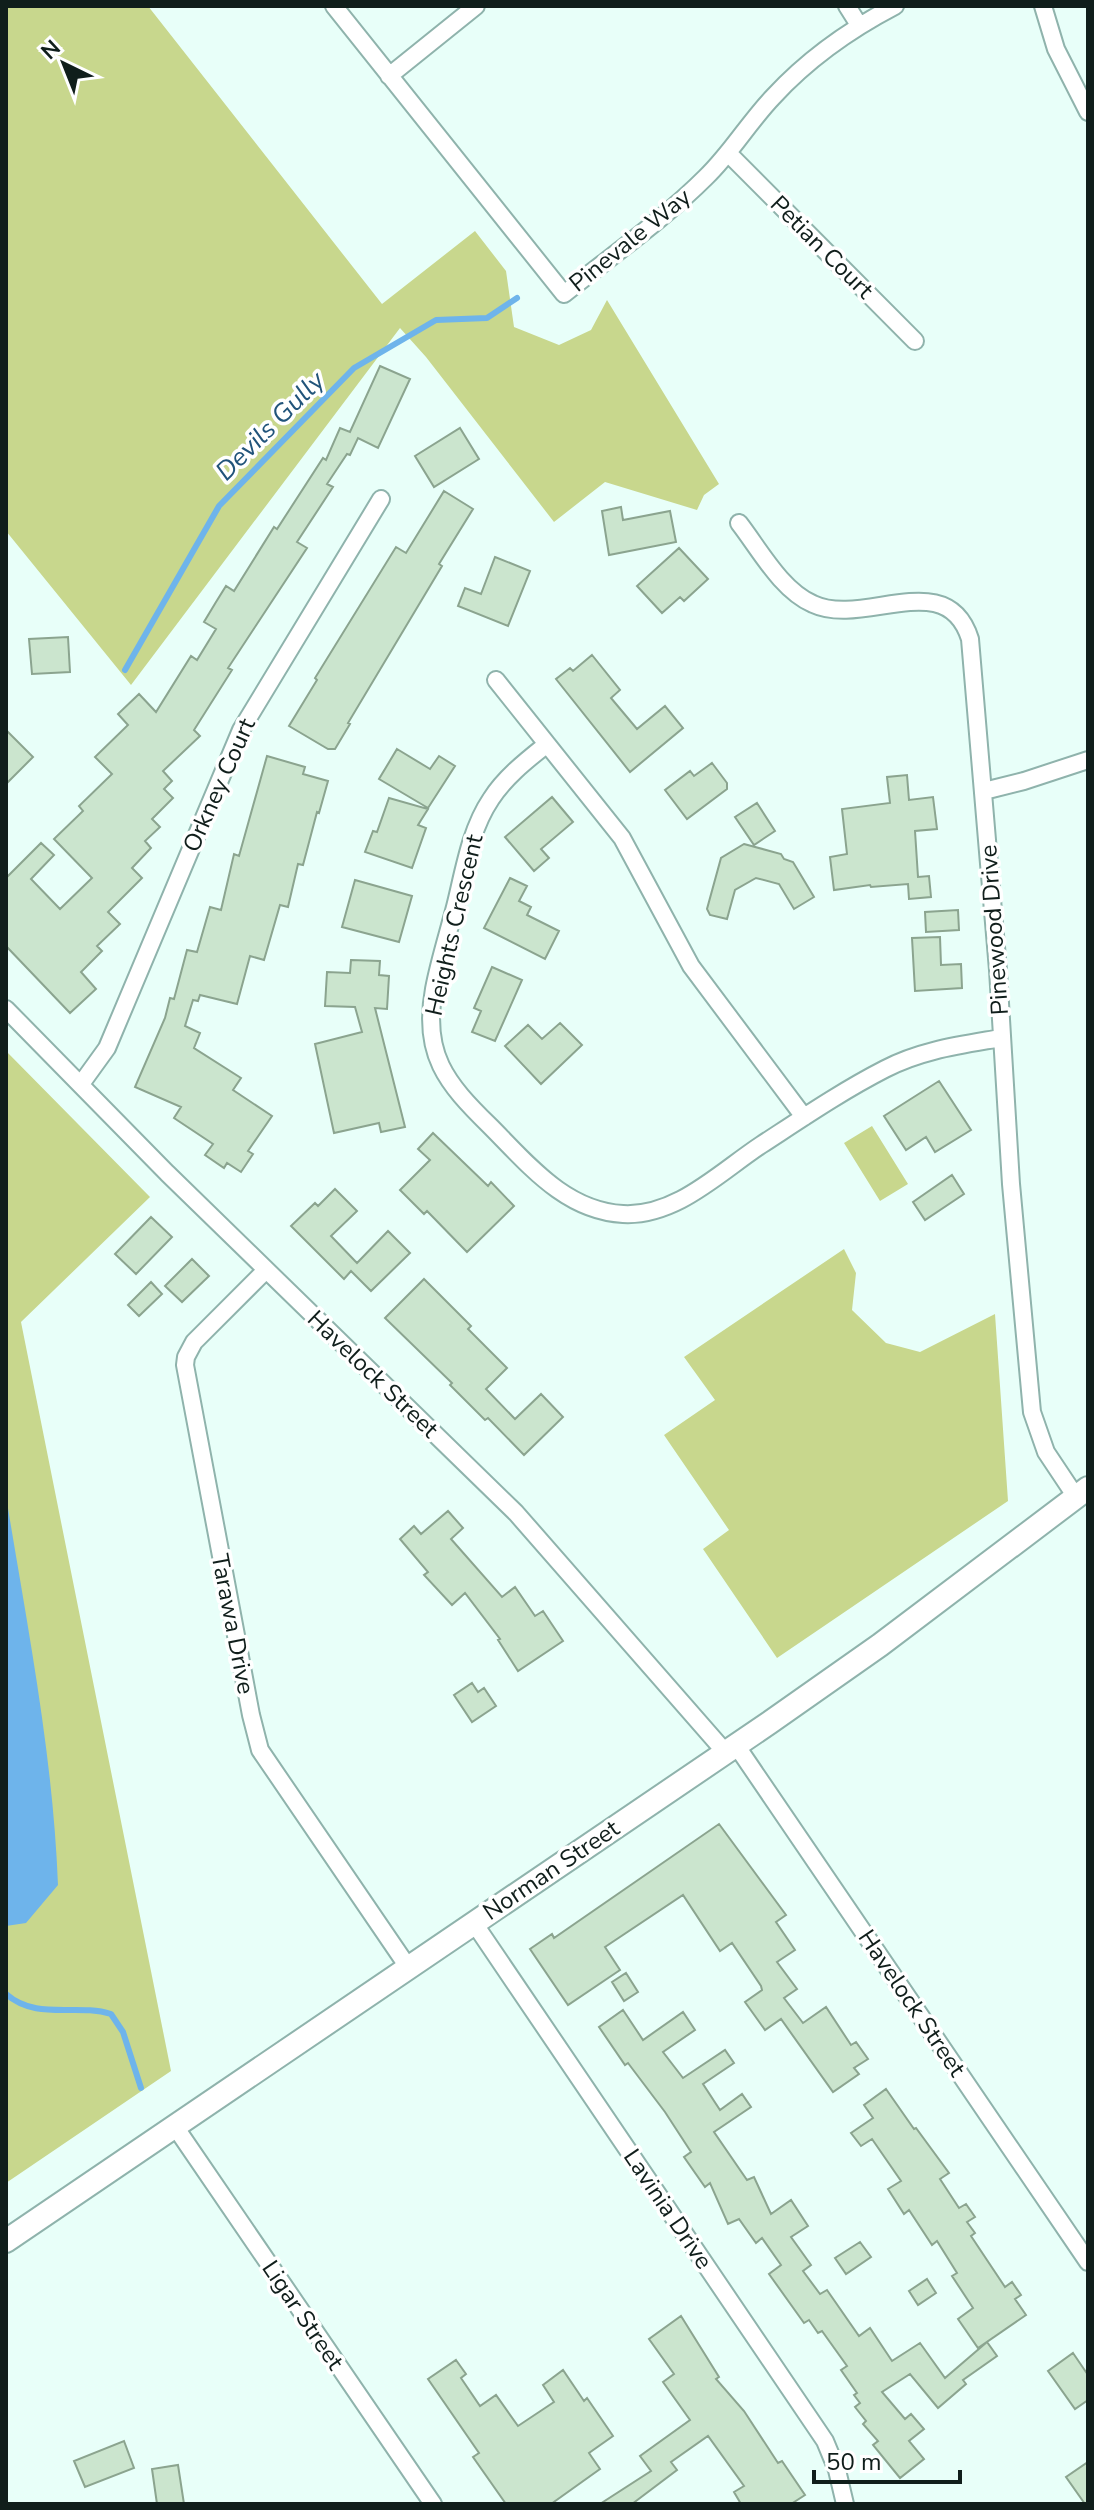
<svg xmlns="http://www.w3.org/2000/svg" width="1094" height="2510" font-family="'Nunito Sans',sans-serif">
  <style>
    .green { fill: #c8d78d }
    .water { fill: #6eb4eb }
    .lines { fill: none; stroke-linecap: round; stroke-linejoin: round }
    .stream { stroke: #6eb4eb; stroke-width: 6 }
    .building { fill: #cbe5ce; stroke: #8ba48f; stroke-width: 2 }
    .street-casing { stroke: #8fb3ac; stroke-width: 20 }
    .secondary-casing { stroke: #8fb3ac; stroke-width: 26 }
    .street { stroke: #fff; stroke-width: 16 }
    .secondary { stroke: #fff; stroke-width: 22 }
    .labels { text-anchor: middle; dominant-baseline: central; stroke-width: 7; stroke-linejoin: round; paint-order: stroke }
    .street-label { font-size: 24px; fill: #101e1b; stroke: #fff }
    .water-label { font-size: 26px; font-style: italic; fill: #21547a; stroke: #fff }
  </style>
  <rect width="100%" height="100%" fill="#e8fff9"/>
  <path class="green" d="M6,6h142l234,298 93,-73 31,40 8,56 45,18 32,-15 16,-30 112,184 -15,11 -7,15 -92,-28 -51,40 -128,-165 -26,-29 -269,357 -125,-154z
    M6,1051l144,146 -129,125 150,749 -165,112z
    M872,1126l36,58 -28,17 -36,-58z
    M844,1249l12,24 -4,37 34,33 34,9 75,-38 13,187 -231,157 -74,-109 26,-19 -65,-95 51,-35 -31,-43z"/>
  <path class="water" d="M6,1496c21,129 47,258 52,389l-32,38 -20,3z"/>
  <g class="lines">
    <path class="stream" d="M125,670l94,-164 135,-138 82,-48 51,-2 30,-20
      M6,1994c31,27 70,9 105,20l12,18 18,56"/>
  </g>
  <path class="building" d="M380,366l30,13 -32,69 -20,-10 -8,17 -3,-1 -20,30 6,3 -36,55 10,6 -79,120 4,2 -38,60 6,6 -37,35 9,10 -8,8 9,9 -21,21 8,8 -15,14 6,7 -19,20 10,10 -34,34 12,12 -23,22 5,5 -21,21 15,17 -26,24 -64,-67v-68l35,-35 13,12 -23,24 29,30 32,-31 -38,-39 29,-28 -4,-5 33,-32 -17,-17 33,-32 -10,-11 21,-20 17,18 35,-56 6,4 19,-31 -12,-7 12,-20 10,-16 8,5 40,-64 3,2 46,-71 3,2 14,-32 10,4z
    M460,428l19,31 -45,28 -19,-31z
    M444,491l29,18 -34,55 3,2 -94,157 2,1 -15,25h-7l-39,-23 28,-46 -2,-2 81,-131 10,6z
    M621,507l2,13 47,-9 6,31 -67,13 -7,-44z
    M679,548l29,31 -24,22 -4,-4 -18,16 -25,-27z
    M495,557l35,14 -22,55 -50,-20 7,-18 16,6z
    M68,637l2,35 -38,2 -3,-35z
    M592,655l28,35 -9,8 26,31 28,-23 18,22 -53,44 -74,-93 14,-11 3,3z
    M6,730l27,27 -27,27z
    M397,749l33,20 9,-13 16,10 -27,42 -49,-29z
    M267,756l38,11 -2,7 25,7 -9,32 -2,-1 -14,53 -5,-1 -10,43 -8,-2 -16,55 -14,-4 -13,48 -37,-9 -2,6 -5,-1 -8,26 15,7 -6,15 47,30 -8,12 39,26 -24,35 5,3 -12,18 -14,-9 -3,5 -19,-13 8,-11 -39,-26 7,-11 -46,-20 30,-69 5,-20 4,1 13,-49 10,2 13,-45 11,3 13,-56 5,2z
    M712,763l15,20v6l-40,30 -22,-29 25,-19 4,5z
    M907,775l2,25 24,-3 4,32 -22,2 3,46 11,-1 2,21 -22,2 -1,-15 -37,3 -1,-2 -36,5 -4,-33 17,-3 -5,-45 48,-6 -3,-26z
    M552,797l21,25 -32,27 8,9 -15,13 -29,-34z
    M389,798l39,11 -10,16 8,3 -14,40 -47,-16 8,-21 4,1z
    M757,803l18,28 -21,14 -19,-28z
    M744,844l37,10 3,5 9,3 21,35 -20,12 -15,-25 -23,-6 -21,12 -8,29 -17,-4 -3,-6 14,-51z
    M510,878l17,8 -8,15 12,6 -4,8 32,16 -14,28 -61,-31z
    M355,880l57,16 -13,46 -57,-15z
    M958,910l1,20 -33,2 -1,-20z
    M940,937l1,28 20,-1 1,24 -47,3 -3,-53z
    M351,960l29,1 -1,14 10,1 -2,33 -12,-1 30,119 -24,5 -2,-9 -45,10 -19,-89 47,-12 -7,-25 -30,-1 2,-34 23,1z
    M492,967l30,13 -27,61 -23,-9 9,-21 -7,-3z
    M560,1023l22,22 -41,39 -36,-38 23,-21 14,14z
    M939,1081l32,49 -36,22 -9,-15 -20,13 -22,-34z
    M433,1133l55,53 3,-4 23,24 -47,46 -40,-41 -3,3 -24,-24 30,-30 -12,-11z
    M952,1175l12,19 -39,26 -12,-18z
    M335,1189l22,22 -26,25 26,27 31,-32 22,22 -39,38 -20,-20 -7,8 -53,-53 24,-23 3,3z
    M151,1217l21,20 -36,37 -21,-20z
    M192,1259l17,17 -27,26 -17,-16z
    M424,1279l47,47 -3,3 39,39 -21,21 29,30 26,-25 22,23 -39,38 -36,-37 -3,2 -35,-35 2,-2 -67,-65z
    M151,1282l11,12 -23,22 -11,-11z
    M448,1511l15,17 -12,11 51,58 13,-10 20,29 8,-5 20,30 -45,30 -20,-31 2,-1 -35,-46 -13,12 -28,-30 4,-3 -28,-33 14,-13 7,8z
    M472,1683l6,9 6,-4 12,18 -24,16 -18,-27z
    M719,1824l67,91 -10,7 19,28 -18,12 20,27 -13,9 19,25 23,-16 25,38 5,-3 12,17 -14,9 5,6 -26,18 -52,-73 -16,11 -20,-28 17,-12 -1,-4 -29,-43 -12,8 -37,-56 -78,52 15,23 -52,35 -38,-56 22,-15 2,4z
    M626,1973l12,19 -14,9 -12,-19z
    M623,2010l20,30 40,-28 12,18 -32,22 20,26 42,-28 9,13 -31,21 17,26 22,-16 9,13 -37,25 33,48 7,-3 17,37 20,-14 17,26 -17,11 20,28 -8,6 17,23 7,-4 32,46 11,-8 22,33 28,-18 25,35 42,-36 10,14 -34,24 3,4 -28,24 -28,-34 -28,18 23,27 6,-5 13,15 -15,12 15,18 -24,19 -27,-33 5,-4 -15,-17 3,-3 -11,-14 5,-4 -6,-8 3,-2 -16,-23 6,-4 -25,-35 -4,2 -9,-13 -5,3 -35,-49 12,-9 -19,-27 -6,5 -17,-24 -11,5 -18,-41 -5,4 -21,-30 7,-5 -26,-40 -37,-49 -3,2 -26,-38z
    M886,2089l28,40 2,-1 33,45 -9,6 19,29 7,-4 9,13 -8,5 8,11 -4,3 34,51 7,-5 9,13 -6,4 11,16 -48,33 -20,-29 15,-11 -21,-32 5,-3 -20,-32 -5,4 -23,-35 -5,4 -16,-25 13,-8 -29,-42 -11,7 -10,-13 22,-15 -9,-13z
    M860,2242l11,15 -25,17 -11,-16z
    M927,2279l9,14 -18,12 -9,-14z
    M681,2316l38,61 -3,2 28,32 34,52 4,-2 23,34 -14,9h-50l-7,-12 10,-6 -36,-50 -37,26 6,8 -45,34h-32l51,-33 -11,-15 50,-36 -27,-38 11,-8 -25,-35z
    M1073,2353l15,22v25l-13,9 -27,-38z
    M456,2360l10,14 -5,4 19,28 16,-11 22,31 36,-24 -11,-17 20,-15 21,31 3,-3 26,38 -24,17 11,16 -49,35h-45l-33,-47 6,-4 -51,-74z
    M124,2441l10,27 -49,19 -11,-26z
    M1088,2462v42h-3l-19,-27z
    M178,2465l6,39h-27l-5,-35z"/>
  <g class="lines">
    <defs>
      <path id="street" d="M334,6l230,288c47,-38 99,-74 142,-117 25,-24 43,-55 67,-80 35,-38 76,-67 122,-91
        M847,6l12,19
        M1043,6l13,43 32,63
        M389,76l87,-70
        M728,153l187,188
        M739,523c21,27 42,67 74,81 51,24 134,-39 157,35l28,331 13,214 21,228 14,40 30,45
        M496,680l51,64
        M984,791l40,-10 64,-21
        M6,1009l161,164 349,340 210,240
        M81,1084l26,-36 134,-318 140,-231
        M804,1117l-113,-151 -69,-128 -75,-94c-20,16 -42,33 -56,55 -21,31 -27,72 -36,108 -7,27 -16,55 -21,82 -12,65 12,94 56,137 38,38 75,85 133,88 53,3 97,-42 138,-69 40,-26 81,-54 124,-76 36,-19 76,-24 116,-31
        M266,1270l-72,72 -8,15 -1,8 66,350 9,35 148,217
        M736,1745l352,517
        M474,1923l351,518 12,29 8,34
        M174,2125l259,379"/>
      <path id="secondary" d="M6,2241l763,-518 111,-78 208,-157"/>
    </defs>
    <use href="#street" class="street-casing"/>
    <use href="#secondary" class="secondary-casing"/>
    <use href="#street" class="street"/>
    <use href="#secondary" class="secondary"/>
  </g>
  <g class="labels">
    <g class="street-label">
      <text transform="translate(630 240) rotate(-39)">Pinevale Way</text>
      <text transform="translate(822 247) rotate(45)">Petian Court</text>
      <text transform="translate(219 785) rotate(-66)">Orkney Court</text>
      <text transform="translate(454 925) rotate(-77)">Heights Crescent</text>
      <text transform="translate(994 930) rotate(-94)">Pinewood Drive</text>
      <text transform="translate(373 1374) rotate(44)">Havelock Street</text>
      <text transform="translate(233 1624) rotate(79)">Tarawa Drive</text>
      <text transform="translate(551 1870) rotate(-34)">Norman Street</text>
      <text transform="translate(912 2003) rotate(56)">Havelock Street</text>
      <text transform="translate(668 2209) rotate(56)">Lavinia Drive</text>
      <text transform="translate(303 2315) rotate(56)">Ligar Street</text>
    </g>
    <g class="water-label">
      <text transform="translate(270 426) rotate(-45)">Devils Gully</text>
    </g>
  </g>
  <rect width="1094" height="2510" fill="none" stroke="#101e1b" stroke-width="16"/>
  <g transform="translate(64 64) rotate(317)" stroke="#ffffff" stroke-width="6" paint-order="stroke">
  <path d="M0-6L14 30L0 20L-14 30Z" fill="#101e1b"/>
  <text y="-12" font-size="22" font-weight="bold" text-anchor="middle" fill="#101e1b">N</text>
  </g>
  <path d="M814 2470v12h146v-12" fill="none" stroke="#101e1b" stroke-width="4"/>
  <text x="826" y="2470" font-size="24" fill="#101e1b" stroke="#ffffff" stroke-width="6" paint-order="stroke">50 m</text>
</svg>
